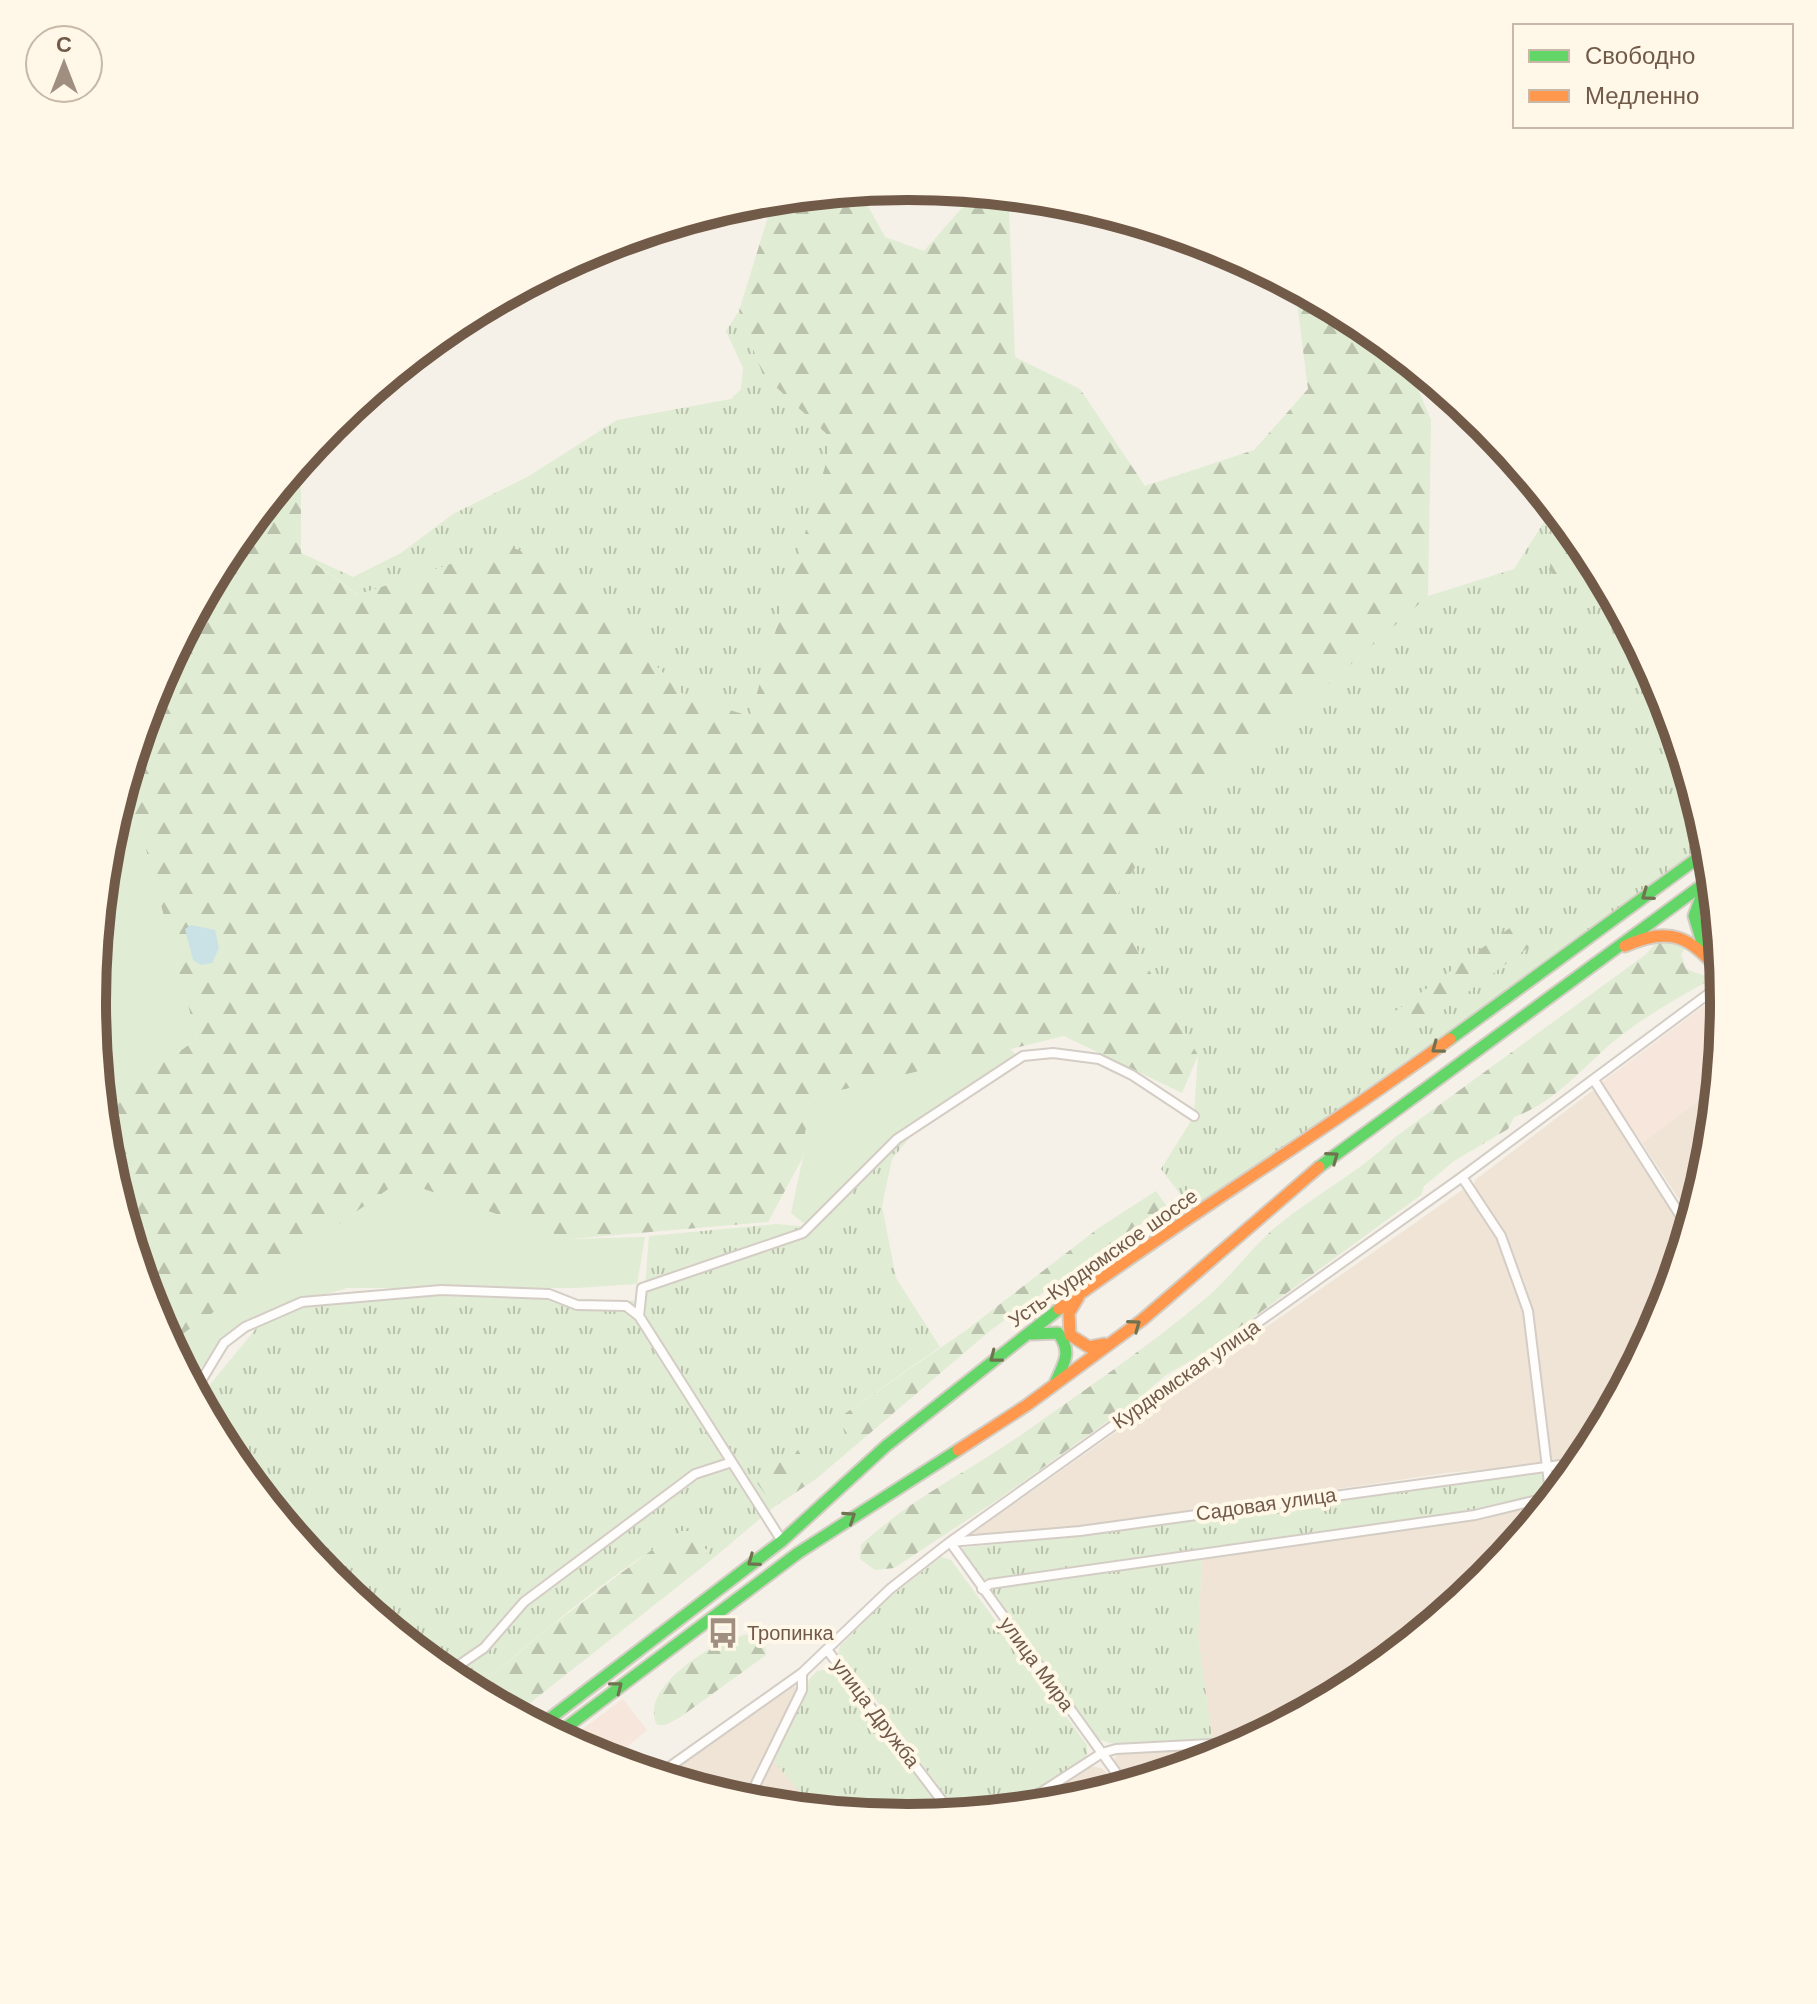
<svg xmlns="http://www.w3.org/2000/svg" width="1817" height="2004" font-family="Arial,sans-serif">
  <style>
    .residential { fill: #efe4d5 }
    .commercial { fill: #f6e6db }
    .grass { fill: url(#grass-tufts) }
    .forest { fill: url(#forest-firs) }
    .green { fill: #e0ecd3 }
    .water { fill: #cae2e5 }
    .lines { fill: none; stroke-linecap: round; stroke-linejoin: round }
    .street-casing { stroke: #d4cdc5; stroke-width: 12 }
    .fast-casing { stroke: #d4cdc4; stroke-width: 15 }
    .slow-casing { stroke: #d4cdc4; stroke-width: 15 }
    .street { stroke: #fefdfc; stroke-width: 8 }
    .fast { stroke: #63d668; stroke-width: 11 }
    .slow { stroke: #ff974d; stroke-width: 11 }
    .oneway { stroke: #6f734f }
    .labels { text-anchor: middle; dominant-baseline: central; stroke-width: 8; stroke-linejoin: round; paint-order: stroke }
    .street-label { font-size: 20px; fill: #725a49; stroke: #fff7e8 }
    .poi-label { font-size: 20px; fill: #725a49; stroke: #fff7e8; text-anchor: start }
    .rim { fill: none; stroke: #725a49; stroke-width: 10 }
  </style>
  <defs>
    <pattern id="grass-tufts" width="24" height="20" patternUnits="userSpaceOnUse" patternTransform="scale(2)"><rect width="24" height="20" fill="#e0ecd3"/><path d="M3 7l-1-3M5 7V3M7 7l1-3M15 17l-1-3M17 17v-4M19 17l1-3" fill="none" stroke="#bac2ad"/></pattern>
    <pattern id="forest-firs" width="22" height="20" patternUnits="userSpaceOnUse" patternTransform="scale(2)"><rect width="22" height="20" fill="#e0ecd3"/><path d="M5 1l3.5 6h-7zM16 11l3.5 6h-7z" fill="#bac2ad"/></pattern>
  </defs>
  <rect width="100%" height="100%" fill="#f5f1e8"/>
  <path class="residential" d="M1592,1091l6,1 87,137 1,10 -23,76 -76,141 -31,6 -6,-4 -19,-149 -7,-28 -20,-47 -30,-49 1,-5z
    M1704,1096l10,16 -5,50 -17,57 -50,-76z
    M1462,1190l5,1 31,47 28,75 18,146 -3,5 -95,9 -365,54 -107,11 -3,-4z
    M1542,1502l4,4 -60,74 -124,101 -102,54 -48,3 -14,-102 4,-81z
    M794,1686l4,4 -55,111 -80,-24z
    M1240,1746l-19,11 -92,27 -15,-24 4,-8z
    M772,1759l42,50 -63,-6z
    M1089,1766l12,2 21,18 -55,17 -41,4z"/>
  <path class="commercial" d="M1724,991l-10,121 -10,-16 -62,47 -41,-60z
    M623,1699l24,31 -37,31 -43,-20z"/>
  <path class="grass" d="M739,311l24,64 70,65 -83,276 -65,-19 -114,-124 -178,10 -35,12 -57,-42 52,24 48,-24 52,-39 76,-38 88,-56 114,-21 10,-10 2,-21 -17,-37z
    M1553,508l35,41 75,141 46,153 -49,42 -464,330 -35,-46 33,-53 4,-61 -87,-151 43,-65 274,-243 86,-27z
    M920,1125l-28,34 -10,47 14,72 44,69 -103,72 19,26 -40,34 -19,-28 -41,29 18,27 -69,58 2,-15 -25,-19c-75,45 -142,103 -208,160l-20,-10 -97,-80 -97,-134 -61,-69 64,-78 84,-26 297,7 5,-65 128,-12 32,3z
    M1580,1465l-26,31 -2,-21 5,-7z
    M1540,1472l5,12 -7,12 -64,15 -490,69 -6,-4 -17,-28 119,-13 366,-54z
    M1202,1555l-4,81 14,102 -99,6 -15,-5 -106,-147 2,-5z
    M941,1557l10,3 136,185v15l-77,49 -52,5 -94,-131 -26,-29 2,-8 45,-45z
    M829,1669l19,9 98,137 -38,3 -94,-9 -42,-50 37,-79 8,-9z"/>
  <path class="forest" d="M859,190l26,47 39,14 45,-51 40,10 6,147 65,32 65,97 109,-36 54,-61 -13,-102 67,36 43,35 26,62 -3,176 -274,243 -43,65 87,151 -16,38 -118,-57 -255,62 -6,59 -35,65 -199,17 -169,-58 -230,162c-36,-66 -60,-163 -68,-238l95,-66 -54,-200 -21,-43 32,-107 76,-141 71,-87v92l56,42 150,-50 64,28 114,124 65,19 83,-276 -70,-65 -24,-64 32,-104 -4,-8z
    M1557,539l23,1 28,47 -52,-10 -7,-7z
    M1715,898l3,37 -13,-16 -1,-8z
    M1511,927l18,20 -121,89 -15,-23z
    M1660,939l18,3 7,7 -4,5 5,15 19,7 3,5c-29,16 -59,33 -85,53 -37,28 -64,67 -109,83l-6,12 -54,32 -30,25 -3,9 -215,157 -40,23 -30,26 -140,100 -102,67 -19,2 -15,-11 1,-14c46,-44 108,-74 160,-110 62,-44 127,-88 185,-137 23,-19 41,-45 63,-65 39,-35 88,-58 125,-95l251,-183z
    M1156,1191l12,17 -42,25 -135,97 -135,115 -19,-26 128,-88 135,-104z
    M798,1450l18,29 -42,28 -19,-27z
    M682,1531h12c9,12 15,18 11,34l-189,149 -42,-23 72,-61 107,-81z
    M750,1634l15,11 1,10 -87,63 -14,7h-8c-20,-38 62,-88 93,-91z"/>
  <path class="green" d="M122,796l21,43 54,200 -95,66 -10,-103 16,-160z
    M1010,1049l10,9 -100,67 -111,102 -18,-14 12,-56 6,-59z
    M400,1181l169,58 76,-2 -8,47 -61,4h-229l-90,27 -68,64 -19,-36z"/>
  <path class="water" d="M191,925l24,5 4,18 -7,15 -11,2 -8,-5 -8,-31z"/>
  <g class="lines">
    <defs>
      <path id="street" d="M1594,1080l95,149
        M1462,1177l39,59 27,75 23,189
        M639,1316l3,-28 161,-55 94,-94 126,-83 30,-3 46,6 33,16 62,41
        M195,1391l29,-48 21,-16 57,-25 139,-12 108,4 28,11 49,1 13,10 143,225
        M217,1431l139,169
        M982,1589l8,-5 485,-69 75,-18
        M828,1651l124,163
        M446,1674l38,-26 40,-46 171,-128 34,-11
        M658,1775l144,-102 88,-84 60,-47 512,-365 261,-194
        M1125,1785l-175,-243 130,-11 502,-69
        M747,1802l55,-112v-17
        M1017,1808l85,-55 14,-4 132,-7"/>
      <path id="fast" d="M1704,949l-10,-33 12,-32
        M1450,1039l260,-190
        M1319,1167l394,-290
        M1031,1334l27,-1c14,18 7,29 -2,48
        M540,1726l242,-185 104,-95 173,-137
        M556,1735l242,-182 160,-103"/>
      <path id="slow" d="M1625,946c47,-21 65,-9 97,28
        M1078,1298l-9,15 1,22 19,12 15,-3
        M1059,1309c128,-94 263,-176 391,-270
        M958,1450l69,-45 115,-85 177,-153"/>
    </defs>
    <use href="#street" class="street-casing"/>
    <use href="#fast" class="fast-casing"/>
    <use href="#slow" class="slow-casing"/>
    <use href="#street" class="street"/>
    <use href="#fast" class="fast"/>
    <use href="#slow" class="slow"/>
  </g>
  <defs><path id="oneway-chevron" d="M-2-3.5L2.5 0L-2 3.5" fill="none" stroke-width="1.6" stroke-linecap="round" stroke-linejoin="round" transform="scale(2)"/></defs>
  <g class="oneway">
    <use href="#oneway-chevron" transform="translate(1647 895) rotate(144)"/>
    <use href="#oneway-chevron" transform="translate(1437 1048) rotate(143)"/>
    <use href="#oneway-chevron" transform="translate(1333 1157) rotate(-36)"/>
    <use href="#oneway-chevron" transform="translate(1135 1325) rotate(-36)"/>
    <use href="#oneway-chevron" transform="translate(995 1357) rotate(142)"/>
    <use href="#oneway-chevron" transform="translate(850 1517) rotate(-34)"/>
    <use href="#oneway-chevron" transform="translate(753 1561) rotate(144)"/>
    <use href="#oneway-chevron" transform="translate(617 1687) rotate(-38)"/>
  </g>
  <defs>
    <symbol id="bus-bare" viewBox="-9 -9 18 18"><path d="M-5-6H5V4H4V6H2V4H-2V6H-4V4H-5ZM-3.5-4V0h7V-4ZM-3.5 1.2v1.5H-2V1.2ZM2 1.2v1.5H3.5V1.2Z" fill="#a08f81" stroke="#fff7e8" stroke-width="2.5" paint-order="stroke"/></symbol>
  </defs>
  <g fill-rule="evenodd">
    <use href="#bus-bare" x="701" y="1611" width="44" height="44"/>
  </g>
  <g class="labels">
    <g class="street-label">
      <text transform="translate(1103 1258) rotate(-35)">Усть-Курдюмское шоссе</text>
      <text transform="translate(1186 1374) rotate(-35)">Курдюмская улица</text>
      <text transform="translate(1266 1504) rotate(-8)">Садовая улица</text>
      <text transform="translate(1037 1664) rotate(54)">улица Мира</text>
      <text transform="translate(876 1713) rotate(53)">улица Дружба</text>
    </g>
    <g class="poi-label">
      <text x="747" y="1633">Тропинка</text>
    </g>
  </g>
  <path d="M0 0H1817V2004H0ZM106 1002a802 802 0 1 1 1604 0a802 802 0 1 1-1604 0Z" fill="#fff7e8" fill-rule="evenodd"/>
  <path class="rim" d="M106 1002a802 802 0 1 1 1604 0a802 802 0 1 1-1604 0Z"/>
  <rect x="1513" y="24" width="280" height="104" fill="#fff7e8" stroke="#c7b8a8" stroke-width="2"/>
  <rect x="1529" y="50" width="40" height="12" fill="#63d668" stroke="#c7b8a8" stroke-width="2"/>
  <text x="1585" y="64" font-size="24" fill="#725a49">Свободно</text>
  <rect x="1529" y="90" width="40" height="12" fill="#ff974d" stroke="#c7b8a8" stroke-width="2"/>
  <text x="1585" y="104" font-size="24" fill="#725a49">Медленно</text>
  <g transform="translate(64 64)"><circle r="38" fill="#fff7e8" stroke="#c7b8a8" stroke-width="2"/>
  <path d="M0-6L14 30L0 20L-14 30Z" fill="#a08f81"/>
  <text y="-12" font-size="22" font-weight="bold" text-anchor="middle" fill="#725a49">С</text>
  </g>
</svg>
